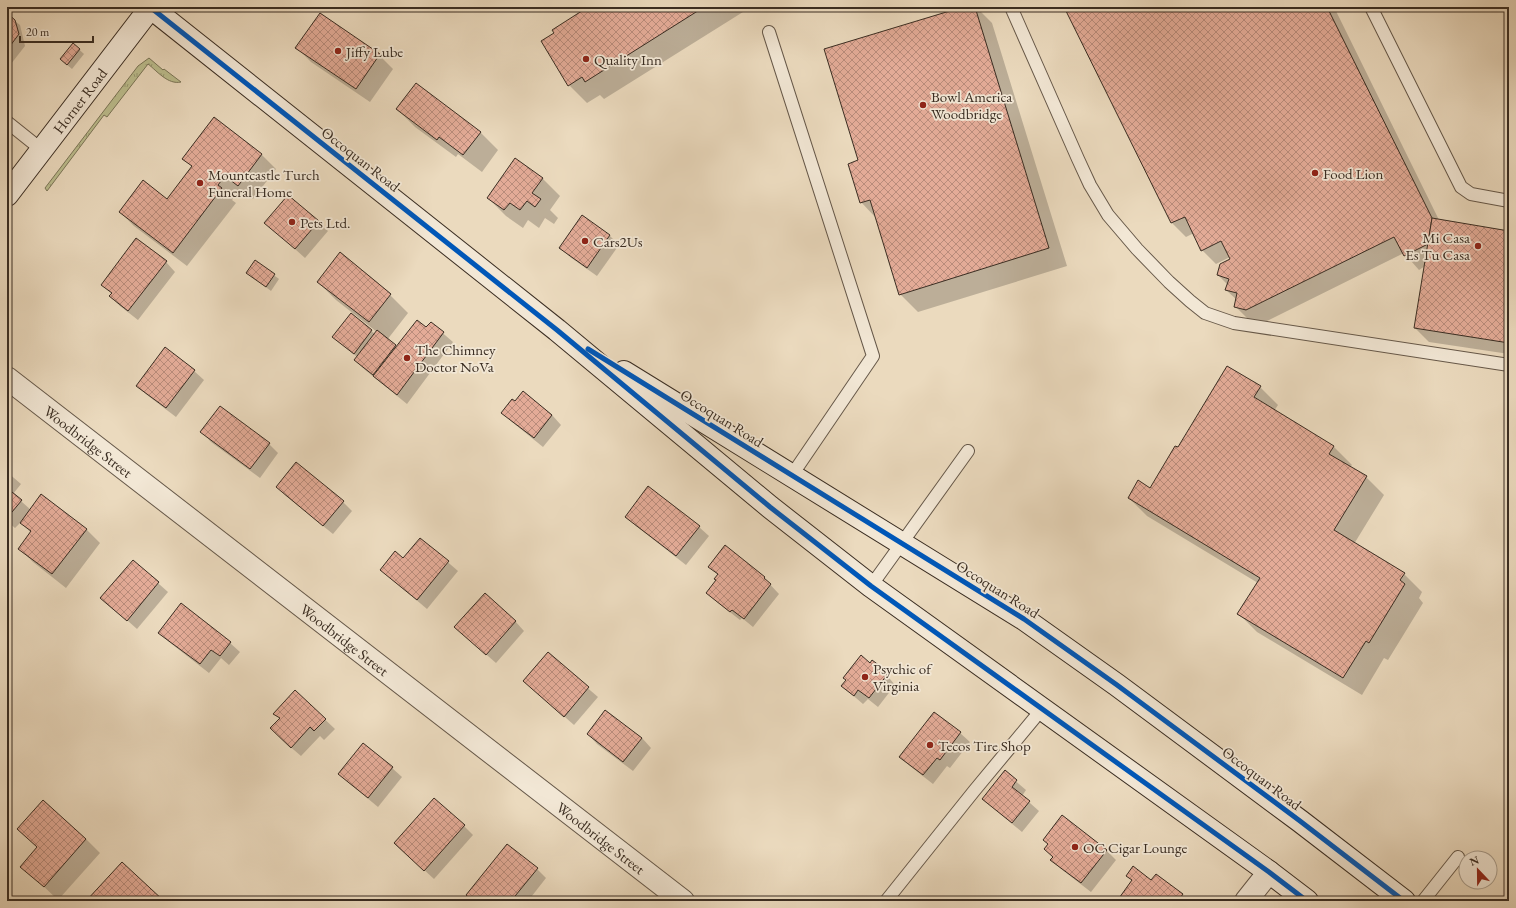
<svg xmlns="http://www.w3.org/2000/svg" width="1516" height="908" viewBox="0 0 1516 908" font-family="'EB Garamond',serif">
	<style>
		.grass { fill: url(#grass-tufts); stroke: #7b7658 }
		.shadow { fill: #0003 }
		.building { fill: url(#building-cross-hatch); stroke: #3a2d22 }
		.lines { fill: none; stroke-linecap: round; stroke-linejoin: round }
		.service-casing { stroke: #665849; stroke-width: 14 }
		.minor-casing { stroke: #665849; stroke-width: 24 }
		.secondary-casing { stroke: #3a2d22; stroke-width: 24 }
		.service { stroke: #f2e7d5; stroke-width: 12 }
		.minor { stroke: #f2e7d5; stroke-width: 22 }
		.secondary { stroke: #f2e7d5; stroke-width: 22 }
		.cycleway-casing { stroke: #f2e7d5; stroke-width: 8 }
		.cycleway { stroke: #0057b8; stroke-width: 5 }
		.poi-dot { fill: #8f2418; stroke: #f2e7d5; stroke-width: 1.5 }
		.labels { text-anchor: middle; dominant-baseline: central; stroke-width: 3.5; stroke-linejoin: round; paint-order: stroke }
		.poi-label { font-size: 15px; fill: #3a2d22; stroke: #f2e7d5; text-anchor: start }
		.street-label { font-size: 15px; fill: #3a2d22; stroke: #f2e7d5 }
	</style>
	<defs>
		<pattern id="grass-tufts" width="24" height="20" patternUnits="userSpaceOnUse"><rect width="24" height="20" fill="#bcbe8e"/><path d="M3 7l-1-3M5 7V3M7 7l1-3M15 17l-1-3M17 17v-4M19 17l1-3" fill="none" stroke="#9a9b74"/></pattern>
		<pattern id="building-cross-hatch" width="8" height="8" patternUnits="userSpaceOnUse"><rect width="8" height="8" fill="#e3ab97"/><path d="M0 0l8 8M0 8l8-8" fill="none" stroke="#b98c7b"/></pattern>
	</defs>
	<rect width="100%" height="100%" fill="#ebdabe"/>
	<filter id="stains"><feTurbulence type="fractalNoise" baseFrequency=".005" numOctaves="4"/><feColorMatrix values="0 0 0 0 .2 0 0 0 0 .09 0 0 0 0 .02 0 0 0 .5 -.17"/></filter>
	<radialGradient id="worn" r=".72"><stop offset=".6" stop-color="#630" stop-opacity="0"/><stop offset="1" stop-color="#630" stop-opacity=".3"/></radialGradient>
	<path class="grass" d="M149,58L163,70L164,69L181,82C168,85 157,71 148,64L107,117L104,115L47,191L45,188L138,66Z"/>
	<g class="shadow">
		<path d="M590,7H751L604,99L600,95L587,103L569,85L555,33Z"/>
		<path d="M967,7H976L992,23L1067,266L918,312L900,294L876,218L861,202L859,161Z"/>
		<path d="M1065,7H1334L1439,220L1509,232V354L1429,342L1415,328L1425,266L1419,270L1404,253L1261,324L1249,320L1235,306L1237,300L1226,290L1228,285L1218,275L1231,260L1230,257L1216,264L1202,250L1194,233L1186,237L1172,223Z"/>
		<path d="M7,15L20,25L25,46L7,69Z"/>
		<path d="M73,44L84,54L72,69L66,64Z"/>
		<path d="M297,48L379,55L393,69L370,102L311,62Z"/>
		<path d="M397,109L480,132L498,150L482,172L458,154L456,157L415,127Z"/>
		<path d="M214,119L262,155L276,169L253,199L240,189L232,200L236,203L187,266L134,226L120,212L167,200L192,167L184,159Z"/>
		<path d="M542,178L560,196L550,210L558,218L554,224L545,218L539,228L528,220L523,228L506,216L488,198Z"/>
		<path d="M288,197L328,231L305,258L266,223Z"/>
		<path d="M582,217L610,236L619,245L597,276L570,257L561,248Z"/>
		<path d="M136,240L166,262L175,272L138,320L120,306L110,296L112,294L102,284Z"/>
		<path d="M341,253L377,282L408,313L387,340L397,347L427,329L431,323L453,342L407,404L364,369L355,360L357,357L334,337L351,315L375,334L377,332L336,300L318,282Z"/>
		<path d="M255,261L279,279L271,291L247,273Z"/>
		<path d="M194,371L204,380L176,417L147,395L137,386Z"/>
		<path d="M1260,387L1278,405L1274,411L1333,446L1352,465L1350,467L1366,477L1384,495L1354,544L1404,574L1422,592L1419,598L1423,603L1388,660L1384,658L1362,695L1257,632L1239,614L1258,583L1147,516L1129,498L1150,489L1178,449Z"/>
		<path d="M503,413L552,415L561,425L543,447L512,422Z"/>
		<path d="M202,432L269,444L278,453L260,478L211,442Z"/>
		<path d="M7,472L21,484L13,494L31,510L86,529L100,543L66,588L33,562L19,548L31,533L21,522L15,528L7,521Z"/>
		<path d="M277,487L343,502L352,511L333,534L286,496Z"/>
		<path d="M626,517L699,527L709,536L686,565L636,526Z"/>
		<path d="M421,539L458,571L427,609L381,570L403,559Z"/>
		<path d="M133,561L168,592L137,629L102,598Z"/>
		<path d="M709,566L764,578L779,594L753,627L742,618L740,620L717,602L707,593L717,580L718,575Z"/>
		<path d="M515,621L524,631L496,663L465,636Z"/>
		<path d="M160,632L230,643L240,652L229,665L221,658L209,673L169,642Z"/>
		<path d="M548,654L598,697L574,725L524,681Z"/>
		<path d="M870,664L879,666L895,685L878,707L868,699L863,704L842,686Z"/>
		<path d="M295,691L335,729L324,740L320,736L301,756L280,738V719L274,714Z"/>
		<path d="M606,711L642,738L651,748L633,771L597,744L588,734Z"/>
		<path d="M934,713L960,733L970,742L950,768L947,766L933,784L910,766L901,757Z"/>
		<path d="M392,768L402,777L378,807L349,783L340,774Z"/>
		<path d="M1005,772L1026,790L1022,796L1039,811L1022,832L993,808L983,799Z"/>
		<path d="M464,826L473,835L434,879L395,843Z"/>
		<path d="M19,829L86,839L100,853L58,900L22,866L38,848Z"/>
		<path d="M1044,840L1106,850L1116,860L1091,892L1061,869L1052,860L1054,858L1049,845Z"/>
		<path d="M537,869L546,878L528,901H473L467,895Z"/>
		<path d="M1156,875L1188,901H1118L1133,881L1127,876L1152,881Z"/>
	</g>
	<g class="building">
		<path d="M588,7H704L585,82L582,77L568,86L541,41L554,33L552,30Z"/>
		<path d="M963,7H975L1049,248L899,295L870,200L860,203L848,164L858,160L824,49Z"/>
		<path d="M1064,7H1327L1432,218L1428,244L1404,256L1394,237L1246,310L1234,307L1237,293L1225,290L1229,279L1217,275L1220,264L1230,259L1221,241L1201,251L1185,217L1171,223Z"/>
		<path d="M7,13L15,20L19,34L7,50V37L11,32L10,24L7,22Z"/>
		<path d="M320,13L380,54L356,89L295,48Z"/>
		<path d="M7,22L10,24L11,32L7,37Z"/>
		<path d="M73,43L80,49L67,65L60,59Z"/>
		<path d="M416,83L481,132L463,155L439,137L437,140L396,109Z"/>
		<path d="M214,117L262,154L238,186L225,176L218,185L222,188L173,253L119,212L143,180L167,199L192,166L182,159Z"/>
		<path d="M515,158L543,178L532,193L541,199L535,207L527,201L520,210L510,203L504,210L487,198Z"/>
		<path d="M288,195L319,221L295,249L264,223Z"/>
		<path d="M582,215L610,235L587,268L559,248Z"/>
		<path d="M1432,218L1509,231V343L1414,328Z"/>
		<path d="M136,238L167,261L128,311L109,296L112,293L101,285Z"/>
		<path d="M340,252L391,294L369,322L317,282Z"/>
		<path d="M255,260L275,274L266,287L246,273Z"/>
		<path d="M351,313L372,330L354,354L332,337Z"/>
		<path d="M417,320L426,327L431,322L444,332L397,395L373,376Z"/>
		<path d="M377,330L396,345L373,375L354,360Z"/>
		<path d="M165,347L195,370L166,408L136,386Z"/>
		<path d="M1227,366L1261,386L1254,397L1334,446L1329,454L1367,476L1334,530L1405,573L1400,580L1405,584L1369,643L1366,641L1343,678L1237,614L1260,578L1128,498L1138,480L1150,488L1175,446L1178,447Z"/>
		<path d="M523,391L552,415L534,438L501,413L512,399L515,401Z"/>
		<path d="M220,406L270,443L250,469L200,432Z"/>
		<path d="M296,462L344,501L323,526L276,487Z"/>
		<path d="M648,486L700,526L676,556L625,517Z"/>
		<path d="M7,488L22,500L7,518Z"/>
		<path d="M41,494L87,529L52,574L18,549L31,531L20,523Z"/>
		<path d="M420,538L449,561L417,600L380,570L395,551L403,558Z"/>
		<path d="M725,545L765,577L764,578L771,584L744,619L732,610L730,612L706,593L716,580L714,579L718,574L708,567Z"/>
		<path d="M133,560L159,582L127,621L100,598Z"/>
		<path d="M485,593L516,621L486,655L454,627Z"/>
		<path d="M181,603L231,642L220,656L211,650L200,664L158,633Z"/>
		<path d="M548,652L589,687L564,717L523,681Z"/>
		<path d="M861,655L870,663L872,660L880,666L878,668L887,675L869,698L858,690L854,696L841,686L846,680L843,678Z"/>
		<path d="M295,690L326,719L314,731L310,727L291,748L270,728L280,718L273,714Z"/>
		<path d="M605,710L642,738L623,762L587,734Z"/>
		<path d="M934,712L961,732L940,760L937,758L923,775L899,757Z"/>
		<path d="M363,743L393,767L368,798L338,774Z"/>
		<path d="M1005,770L1017,780L1012,787L1030,801L1012,823L982,799Z"/>
		<path d="M434,798L465,825L424,871L394,843Z"/>
		<path d="M43,800L86,839L44,887L20,867L37,847L17,829Z"/>
		<path d="M1062,815L1107,850L1081,883L1050,860L1053,857L1044,849L1048,844L1043,840Z"/>
		<path d="M507,844L538,868L511,901H473L466,895Z"/>
		<path d="M122,862L164,901H86Z"/>
		<path d="M1133,866L1151,880L1156,874L1183,894L1178,901H1117L1132,880L1126,876Z"/>
	</g>
	<g class="lines">
		<defs>
			<g id="service">
				<path d="M1011,7L1078,159L1090,185L1108,215L1137,249L1169,282L1190,301L1205,313L1234,323L1509,365"/>
				<path d="M1371,7L1461,187L1471,194L1509,201"/>
				<path d="M769,32L873,356L792,475"/>
				<path d="M7,122L42,150"/>
				<path d="M871,586L968,451"/>
				<path d="M886,901L974,791L1042,709"/>
				<path d="M1423,901L1458,857"/>
			</g>
			<g id="minor">
				<path id="s1" d="M7,378L683,901"/>
				<path d="M1246,901L1269,872"/>
			</g>
			<g id="secondary">
				<path d="M150,7L557,330L770,507L871,586L1269,872L1307,901"/>
				<path id="s2" d="M7,195L151,7"/>
				<path d="M624,372L1024,619L1117,685L1300,821L1404,901"/>
			</g>
		</defs>
		<use href="#service" class="service-casing"/>
		<use href="#minor" class="minor-casing"/>
		<use href="#secondary" class="secondary-casing"/>
		<use href="#service" class="service"/>
		<use href="#minor" class="minor"/>
		<use href="#secondary" class="secondary"/>
		<defs>
			<g id="cycleway">
				<path d="M150,7L557,330L770,507L871,586L1269,872L1307,901"/>
				<path d="M588,349L1024,619L1117,685L1300,821L1404,901"/>
			</g>
		</defs>
		<use href="#cycleway" class="cycleway-casing"/>
		<use href="#cycleway" class="cycleway"/>
	</g>
	<g class="poi-dot">
		<circle cx="338" cy="51" r="4"/>
		<circle cx="586" cy="59" r="4"/>
		<circle cx="923" cy="105" r="4"/>
		<circle cx="1315" cy="173" r="4"/>
		<circle cx="200" cy="183" r="4"/>
		<circle cx="292" cy="222" r="4"/>
		<circle cx="585" cy="241" r="4"/>
		<circle cx="1478" cy="246" r="4"/>
		<circle cx="407" cy="358" r="4"/>
		<circle cx="865" cy="677" r="4"/>
		<circle cx="930" cy="745" r="4"/>
		<circle cx="1075" cy="847" r="4"/>
	</g>
	<g class="labels">
		<g class="poi-label">
			<text x="346" y="51">Jiffy Lube</text>
			<text x="594" y="59">Quality Inn</text>
			<text x="931" y="96">Bowl America<tspan x="931" dy="17">Woodbridge</tspan></text>
			<text x="1323" y="173">Food Lion</text>
			<text x="208" y="174">Mountcastle Turch<tspan x="208" dy="17">Funeral Home</tspan></text>
			<text x="300" y="222">Pets Ltd.</text>
			<text x="1470" y="237" text-anchor="end">Mi Casa<tspan x="1470" dy="17">Es Tu Casa</tspan></text>
			<text x="593" y="241">Cars2Us</text>
			<text x="415" y="349">The Chimney<tspan x="415" dy="17">Doctor NoVa</tspan></text>
			<text x="873" y="668">Psychic of<tspan x="873" dy="17">Virginia</tspan></text>
			<text x="938" y="745">Tecos Tire Shop</text>
			<text x="1083" y="847">OC Cigar Lounge</text>
		</g>
		<g class="street-label">
			<text stroke="none"><textPath href="#s2" startOffset="119">Horner Road</textPath></text>
			<text transform="translate(361 159) rotate(38)">Occoquan Road</text>
			<text transform="translate(722 418) rotate(32)">Occoquan Road</text>
			<text stroke="none"><textPath href="#s1" startOffset="103">Woodbridge Street</textPath></text>
			<text transform="translate(998 589) rotate(32)">Occoquan Road</text>
			<text stroke="none"><textPath href="#s1" startOffset="427">Woodbridge Street</textPath></text>
			<text transform="translate(1262 778) rotate(37)">Occoquan Road</text>
			<text stroke="none"><textPath href="#s1" startOffset="751">Woodbridge Street</textPath></text>
		</g>
	</g>
	<rect width="1516" height="908" fill="none" stroke="#ebdabe" stroke-width="24"/>
	<rect x="8" y="8" width="1500" height="892" fill="none" stroke="#3a2d22" stroke-width="2"/>
	<rect x="12" y="12" width="1492" height="884" fill="none" stroke="#3a2d22"/>
	<g transform="translate(1478 870) rotate(338)"><circle r="19" fill="#f2e7d5" stroke="#a89d8d"/>
	<path d="M0-3L7 15L0 10L-7 15Z" fill="#8f2418"/>
	<text y="-6" font-size="11" font-weight="bold" text-anchor="middle" fill="#3a2d22">N</text>
	</g>
	<path d="M20 36v6h73v-6" fill="none" stroke="#3a2d22" stroke-width="2"/>
	<text x="26" y="36" font-size="12" fill="#3a2d22" stroke="#f2e7d5" stroke-width="3" paint-order="stroke">20 m</text>
	<rect width="100%" height="100%" filter="url(#stains)"/>
	<rect width="100%" height="100%" fill="url(#worn)"/>
</svg>
